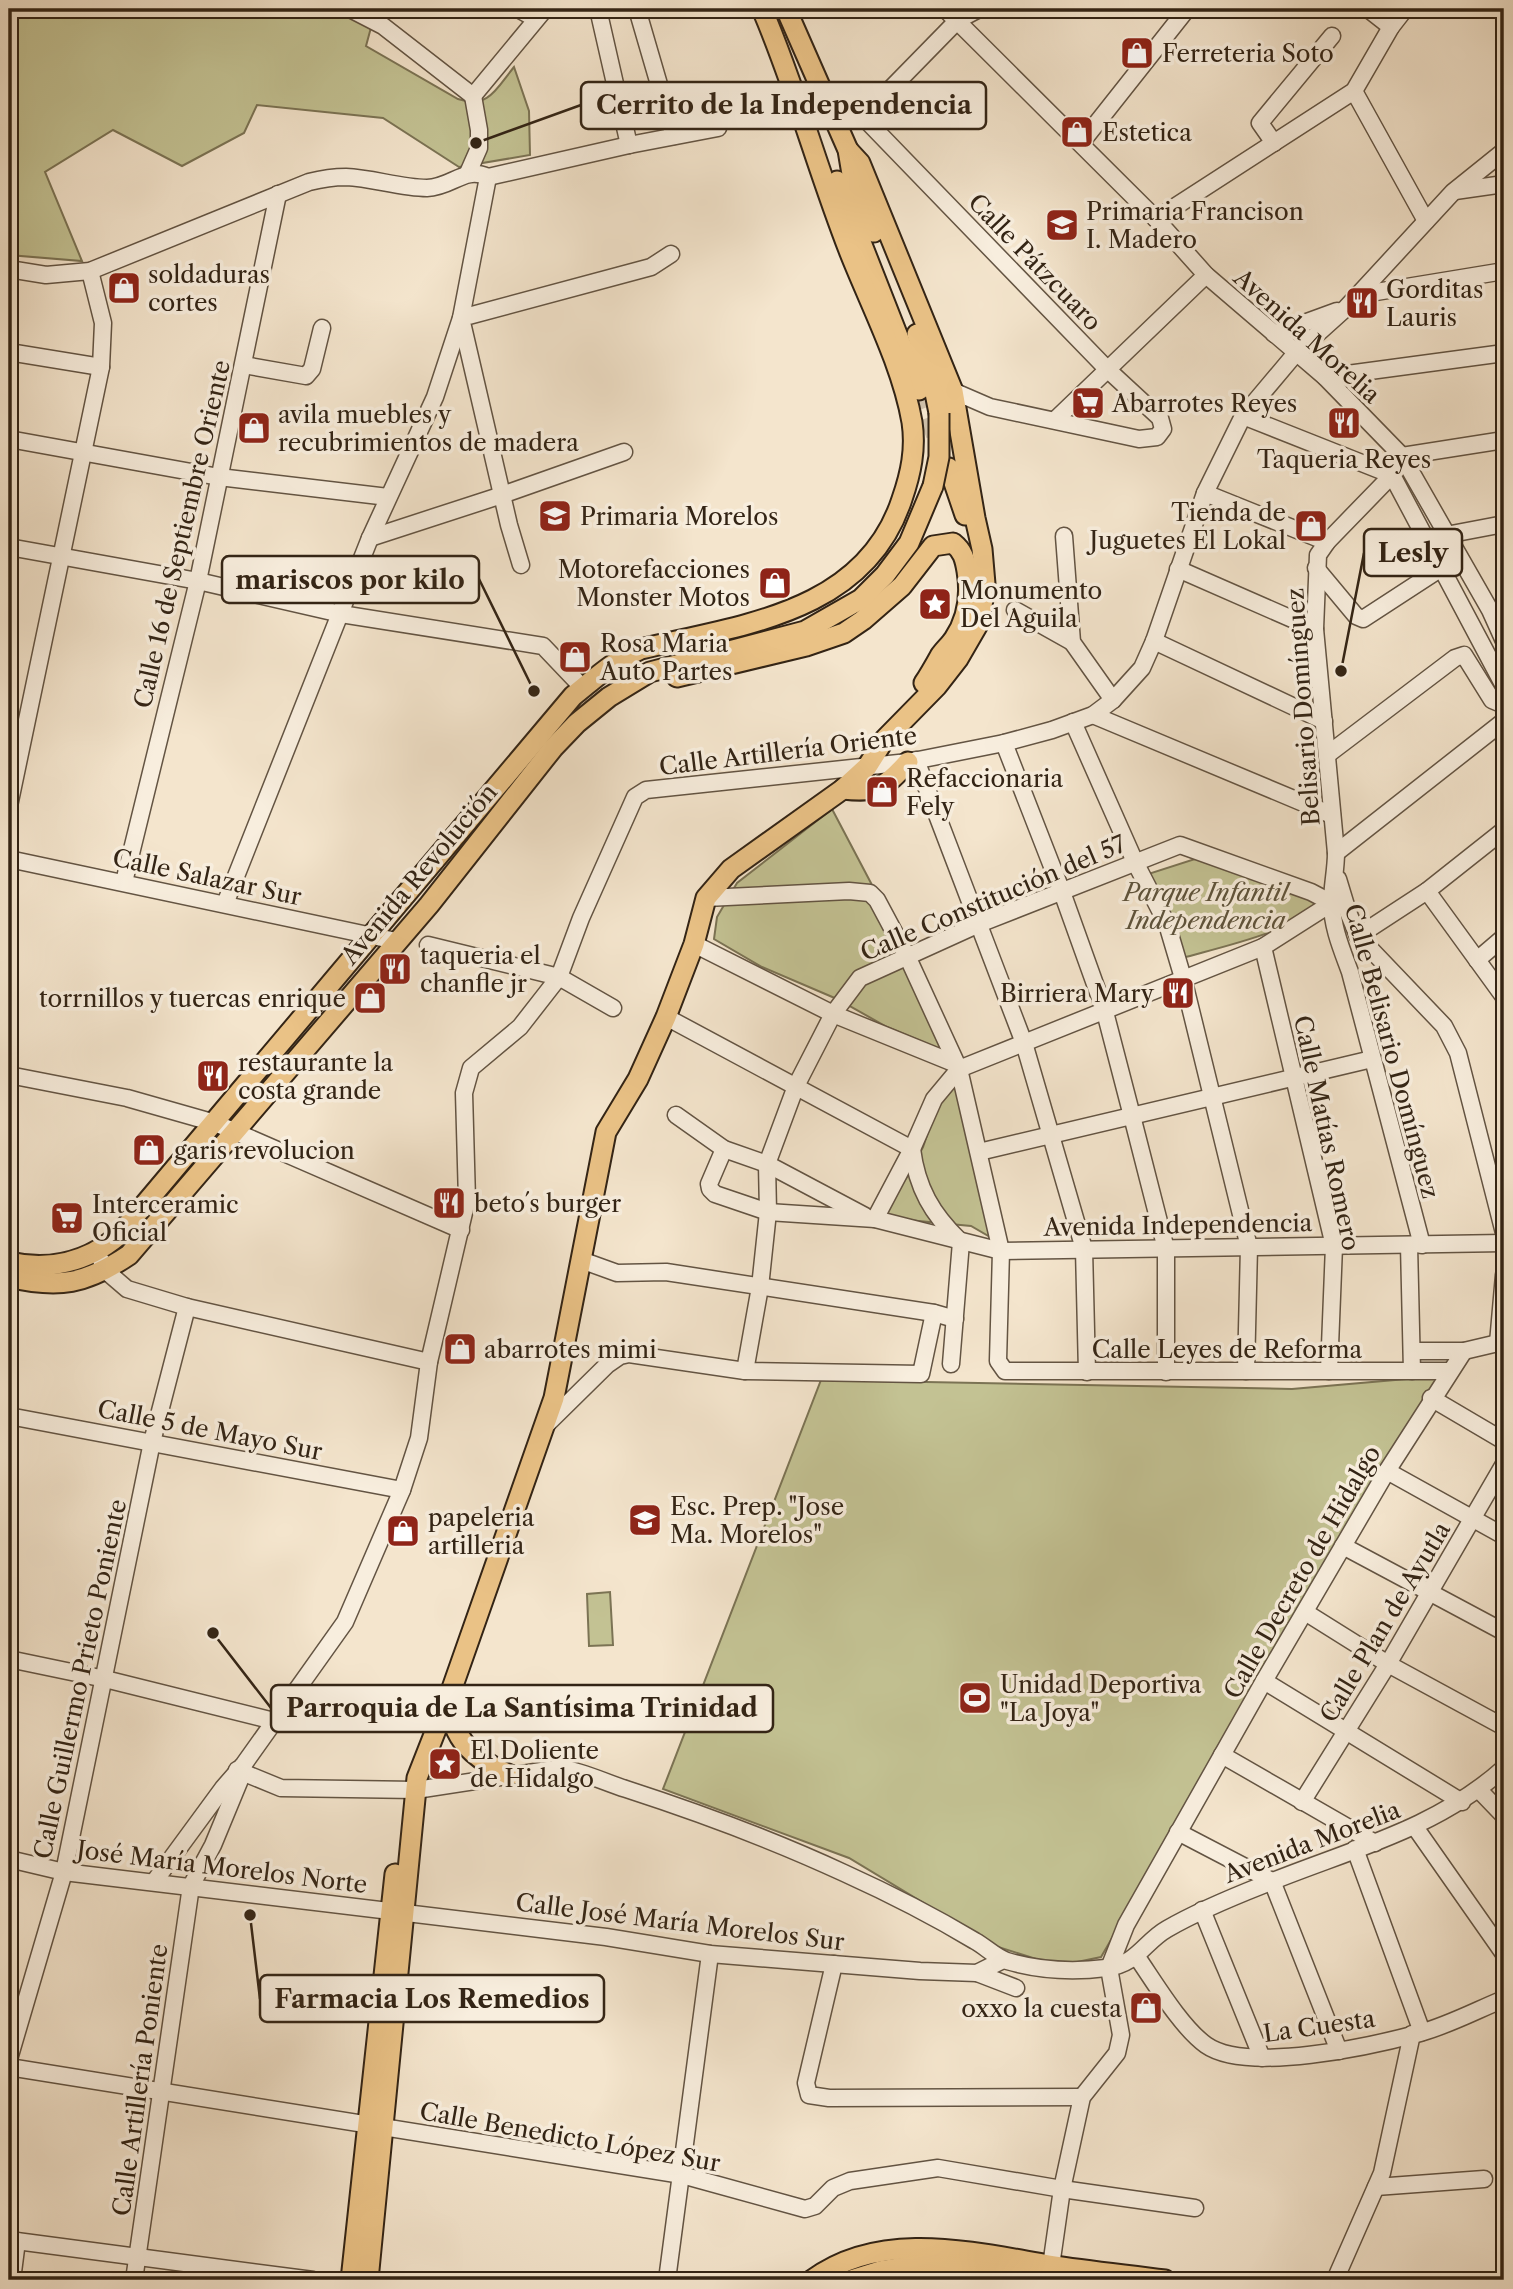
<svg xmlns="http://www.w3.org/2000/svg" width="1513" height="2289" viewBox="0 0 1513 2289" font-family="'Libre Caslon Text',serif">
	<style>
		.green { fill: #c3c293; stroke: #7b7354; stroke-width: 2 }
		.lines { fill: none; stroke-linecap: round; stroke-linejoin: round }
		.major-tunnel { stroke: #cdbea8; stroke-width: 19; stroke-dasharray: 19 10; stroke-linecap: butt }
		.minor-casing { stroke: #635443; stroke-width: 19 }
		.major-casing { stroke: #332415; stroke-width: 23 }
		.minor { stroke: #f8eede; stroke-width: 16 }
		.major { stroke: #eac286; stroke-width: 19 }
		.major-bridge-casing { stroke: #332415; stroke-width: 23; stroke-linecap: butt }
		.major-bridge { stroke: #eac286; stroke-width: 19 }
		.labels { text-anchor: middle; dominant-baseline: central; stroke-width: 7; stroke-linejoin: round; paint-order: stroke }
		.poi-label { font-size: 24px; fill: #332415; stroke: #f8eede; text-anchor: start }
		.street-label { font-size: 24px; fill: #332415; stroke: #f8eede }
		.park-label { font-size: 24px; font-style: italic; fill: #5e533b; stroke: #f8eede }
		.leader { fill: none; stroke: #332415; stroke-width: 2.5 }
		.callout-dot { fill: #332415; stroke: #f8eede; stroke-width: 2.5 }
		.callout { fill: #f8eede; stroke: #332415; stroke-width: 2.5 }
		.callout-label { font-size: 26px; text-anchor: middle; font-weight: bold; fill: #332415 }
	</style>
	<rect width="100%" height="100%" fill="#f4e5cd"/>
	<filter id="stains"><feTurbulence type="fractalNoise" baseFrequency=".00286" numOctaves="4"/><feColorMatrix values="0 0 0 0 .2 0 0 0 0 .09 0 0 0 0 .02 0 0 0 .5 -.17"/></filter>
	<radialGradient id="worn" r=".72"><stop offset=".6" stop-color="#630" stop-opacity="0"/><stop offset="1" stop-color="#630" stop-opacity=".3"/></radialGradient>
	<g class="green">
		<path d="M9,9H376L366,46L458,99C489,109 496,89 514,67L529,111L530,155L459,167L383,118L257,105L244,133L182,166L113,130L45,172L82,261L9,255Z"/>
		<path d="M832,809L882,904L947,1052L887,1027L837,999L762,967L714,939L717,917L737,883Z"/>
		<path d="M1198,858L1325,902C1291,932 1225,946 1182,958L1145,875Z"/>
		<path d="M958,1075L997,1241L971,1226L887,1218L889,1201L907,1177L923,1147L940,1097Z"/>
		<path d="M1441,1376L1101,1957L1058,1966L995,1946L849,1858L663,1789L821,1380L1292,1389Z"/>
		<path d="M610,1592L613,1645L589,1646L587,1594Z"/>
	</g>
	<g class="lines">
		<path class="major-tunnel" d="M919,390L938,442"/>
		<defs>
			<g id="minor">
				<path d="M350,9L383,26L473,96"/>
				<path d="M518,9L536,19"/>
				<path d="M598,9L629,145"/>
				<path d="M637,9L674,136"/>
				<path d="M945,9L1156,219L1206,275L1325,377L1402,456L1490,610L1504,641"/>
				<path d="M1368,9L1391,27"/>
				<path d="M1354,91L1426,221"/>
				<path d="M473,96L545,9"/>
				<path d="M1081,143L1187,9"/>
				<path d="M1274,143L1260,123L1332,36"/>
				<path d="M468,173L479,148V130L473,96"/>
				<path d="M488,177L629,145L718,128"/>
				<path d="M1455,191L1504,184"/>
				<path d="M1156,219L1354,91L1391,27L1405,9"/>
				<path d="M9,269L46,275L90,271L309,182C321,179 333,177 346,177C373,178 400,188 427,188C453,187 464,166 488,177"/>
				<path d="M1358,295L1504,271"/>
				<path d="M1274,334L1337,311"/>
				<path d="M9,352L101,367"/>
				<path d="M244,365L306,376L312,369L322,328"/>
				<path d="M1325,377L1504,353"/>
				<path d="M953,391L990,407L1139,439L1157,437L1163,429L1160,418L1107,369L865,119L867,113L958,20L979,9"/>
				<path d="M1243,416L1392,475L1504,686"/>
				<path d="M1055,420L1206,275"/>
				<path d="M9,439L219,477L388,497"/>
				<path d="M1402,456L1392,475L1327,542L1318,555L1315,629L1336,853C1336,870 1332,886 1332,903C1332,927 1342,950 1350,972L1422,1245"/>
				<path d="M1402,456L1504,440"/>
				<path d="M1205,493L1327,542"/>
				<path d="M1446,535L1504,524"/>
				<path d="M1064,536L1072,642L1113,700"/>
				<path d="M370,538L502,495L624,452"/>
				<path d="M9,547L198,581L341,614L543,646L583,688"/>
				<path d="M521,565L509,525L461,318L651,267L671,254"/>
				<path d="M1316,568L1356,616L1363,619L1449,563"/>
				<path d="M1178,569L1315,629"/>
				<path d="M1015,610L1072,642"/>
				<path d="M1154,641L1324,721"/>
				<path d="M1093,715L1332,815"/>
				<path d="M1073,722L1135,862L1167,924L1183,978L1249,1247L1246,1371"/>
				<path d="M1004,743L1062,892L1105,1012L1132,1116L1166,1249V1372"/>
				<path d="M1327,755L1455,658L1464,655L1492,700L1504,705"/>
				<path d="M916,760L1024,1043L1084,1249L1087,1372"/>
				<path d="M9,806L101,367L103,323L90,271"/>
				<path d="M1336,853L1504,721"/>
				<path d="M9,859L396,941"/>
				<path d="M1338,879L1348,912L1358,936L1444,1026L1458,1053L1504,1233"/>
				<path d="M124,882L198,581L278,194"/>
				<path d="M1427,891L1504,997"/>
				<path d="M706,898L849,891L870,893L877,900L908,958L959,1069L1001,1251L998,1361L1005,1371H1449"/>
				<path d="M225,904L370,538L435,397L461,318L488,177"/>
				<path d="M1358,936L1427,891L1504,830"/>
				<path d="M694,944L833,1014L956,1064"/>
				<path d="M428,945L559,977L613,1008"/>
				<path d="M1263,947L1334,1246L1329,1371"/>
				<path d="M1477,960L1504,937"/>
				<path d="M666,1017L912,1149"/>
				<path d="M9,1075L127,1098L215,1123L461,1230"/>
				<path d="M676,1115L724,1149L767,1164L865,1216"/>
				<path d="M724,1149L709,1184L710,1189L715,1194L768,1212L875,1219L1001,1251L1504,1243"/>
				<path d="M912,1149C917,1188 932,1214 960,1241"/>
				<path d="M979,1152L1372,1059"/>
				<path d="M875,1219L912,1149L934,1099L959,1069L1263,947L1332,903"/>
				<path d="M1409,1245L1412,1371"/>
				<path d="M101,1260L106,1271L127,1289L187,1307L429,1362"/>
				<path d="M581,1260L617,1273L666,1272L934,1313L955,1319"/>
				<path d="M1498,1343L1504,1275"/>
				<path d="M1412,1351H1464L1498,1343L1504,1347"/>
				<path d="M951,1364L961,1242"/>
				<path d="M745,1371L760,1287L768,1212L767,1164L796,1086L833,1014L860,978L979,924L1180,845L1311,892L1332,903"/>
				<path d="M1431,1398L1504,1441"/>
				<path d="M9,1416L402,1490"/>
				<path d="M545,1426L607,1365L620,1356L629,1354L745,1371L921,1374L934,1313"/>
				<path d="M1387,1471L1504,1536"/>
				<path d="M1343,1546L1504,1632"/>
				<path d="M1305,1612L1388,1664L1504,1727"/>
				<path d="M9,1659L105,1679L274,1721"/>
				<path d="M1264,1681L1462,1802"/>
				<path d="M1222,1755L1375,1843"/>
				<path d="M237,1770L281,1788L416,1790L561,1768C584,1772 604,1782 626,1789C700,1813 773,1840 844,1873C886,1892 935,1917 975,1941C986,1947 995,1957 1007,1961C1038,1970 1074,1972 1106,1968C1138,1964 1144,1942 1167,1929C1198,1911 1230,1898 1263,1885C1348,1850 1435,1830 1504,1768"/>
				<path d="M1479,1790L1504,1816"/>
				<path d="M1302,1802L1388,1664L1504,1464"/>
				<path d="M1415,1827L1504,1954"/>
				<path d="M1178,1832L1272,1881L1339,2051"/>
				<path d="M1355,1849L1422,2032"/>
				<path d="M9,1859L64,1872L606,1937L710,1954L920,1971L977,1973L1003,1960"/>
				<path d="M154,1882L223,1788L244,1764L345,1622L402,1490L419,1438L429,1362L467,1200L464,1093L471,1068L520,1027L559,977L581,918L635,797L646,790L908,762L1004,743L1052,730L1093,715L1113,700L1142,668L1154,641L1205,493L1243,416L1296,353L1346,308L1453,192L1504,151"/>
				<path d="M1202,1910L1262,2058"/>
				<path d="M1137,1957C1155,1983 1181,2027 1206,2045C1247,2074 1372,2046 1420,2033C1449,2025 1477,2010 1504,1999"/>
				<path d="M834,1964L806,2083L809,2095L829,2098L1082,2097"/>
				<path d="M1109,1968L1126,1925L1264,1681L1387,1471L1464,1351"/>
				<path d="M977,1973L1016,1988"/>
				<path d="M9,2059L64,1872L152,1442L187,1307"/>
				<path d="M9,2067L682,2175L805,2209L815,2206L833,2188L850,2181L938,2168L1062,2189L1195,2208"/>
				<path d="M1376,2187L1484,2179"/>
				<path d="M9,2240L313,2280"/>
				<path d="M12,2280L17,2241"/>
				<path d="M134,2280L191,1886L213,1845L244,1770"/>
				<path d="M667,2280L710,1954"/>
				<path d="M947,2280L956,2268"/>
				<path d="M1049,2280L1062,2189L1082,2097L1117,2053L1121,2035L1109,1968"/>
				<path d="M1335,2280L1382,2173L1412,2034"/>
			</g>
			<g id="major">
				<path d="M786,9L848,150L852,174L874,232"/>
				<path d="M837,181L919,390"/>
				<path d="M917,334L934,388L939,413"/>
				<path d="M949,468L965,515"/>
				<path d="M677,677L806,646L844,633L863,620L902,586L933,546L953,543C963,551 965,559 967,571C971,595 968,618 954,639C950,645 944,650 940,656C935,665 930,674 924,683"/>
				<path d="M843,789C877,793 885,788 908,762"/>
				<path d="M9,1262C49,1271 87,1262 118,1236L573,696C597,677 613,661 641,649C741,625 865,613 902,499C911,473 916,449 912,422C902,365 871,306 850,253C818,172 796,88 762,9"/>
				<path d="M9,1277C59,1289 86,1284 129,1255L429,905L553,748L577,723L609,697L650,672L805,631L861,599L885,575L909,543L933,486"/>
				<path d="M450,1699C450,1740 476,1760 510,1775"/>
				<path d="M351,2280L395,1874"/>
				<path d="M368,2280L417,1778L450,1694L554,1398L606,1132L638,1079L666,1017L694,944L706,898L731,869L843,789L867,767L884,740L937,686L958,659L980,621L985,584L982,549L975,518L953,391L860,163L848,150"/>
				<path d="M812,2280C881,2229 972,2252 1049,2265C1088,2271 1127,2275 1165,2280"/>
				<path d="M851,2280L880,2271L924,2264L944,2265L1033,2280"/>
			</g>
		</defs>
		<use href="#minor" class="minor-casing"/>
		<use href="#major" class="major-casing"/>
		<use href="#minor" class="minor"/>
		<use href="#major" class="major"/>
		<defs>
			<path id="major-bridge" d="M933,486L939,457V413"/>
		</defs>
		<use href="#major-bridge" class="major-bridge-casing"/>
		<use href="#major-bridge" class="major-bridge"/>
	</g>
	<defs>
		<symbol id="shop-square" viewBox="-11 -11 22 22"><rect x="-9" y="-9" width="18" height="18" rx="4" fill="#8f2418" stroke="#f8eede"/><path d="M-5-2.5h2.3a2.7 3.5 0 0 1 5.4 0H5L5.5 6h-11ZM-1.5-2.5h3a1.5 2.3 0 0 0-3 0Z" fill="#fff"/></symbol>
		<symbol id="school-square" viewBox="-11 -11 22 22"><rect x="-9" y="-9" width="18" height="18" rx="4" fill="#8f2418" stroke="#f8eede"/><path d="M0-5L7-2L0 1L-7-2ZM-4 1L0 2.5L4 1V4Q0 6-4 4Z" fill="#fff"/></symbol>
		<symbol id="restaurant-square" viewBox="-11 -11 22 22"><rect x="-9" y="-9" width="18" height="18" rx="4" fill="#8f2418" stroke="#f8eede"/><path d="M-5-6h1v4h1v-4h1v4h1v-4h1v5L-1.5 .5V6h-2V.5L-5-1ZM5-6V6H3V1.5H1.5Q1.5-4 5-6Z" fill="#fff"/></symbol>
		<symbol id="supermarket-square" viewBox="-11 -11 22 22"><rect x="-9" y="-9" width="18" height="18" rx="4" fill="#8f2418" stroke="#f8eede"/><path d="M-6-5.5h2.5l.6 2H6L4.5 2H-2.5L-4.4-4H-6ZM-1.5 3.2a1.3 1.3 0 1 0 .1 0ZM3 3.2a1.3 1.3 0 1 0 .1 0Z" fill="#fff"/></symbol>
		<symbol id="sight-square" viewBox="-11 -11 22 22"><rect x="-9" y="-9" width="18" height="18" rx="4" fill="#8f2418" stroke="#f8eede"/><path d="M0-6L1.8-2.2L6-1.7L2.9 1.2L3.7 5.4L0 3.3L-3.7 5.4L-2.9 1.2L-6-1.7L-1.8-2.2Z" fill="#fff"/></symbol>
		<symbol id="university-square" viewBox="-11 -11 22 22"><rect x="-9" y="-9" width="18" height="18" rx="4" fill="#8f2418" stroke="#f8eede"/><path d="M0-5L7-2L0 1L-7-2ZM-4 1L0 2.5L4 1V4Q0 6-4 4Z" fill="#fff"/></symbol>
		<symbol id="stadium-square" viewBox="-11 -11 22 22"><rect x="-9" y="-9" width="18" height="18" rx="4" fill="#8f2418" stroke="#f8eede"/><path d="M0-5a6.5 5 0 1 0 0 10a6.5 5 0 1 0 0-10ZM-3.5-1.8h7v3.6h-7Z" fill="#fff"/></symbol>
	</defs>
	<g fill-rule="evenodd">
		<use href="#shop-square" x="1118" y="34" width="38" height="38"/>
		<use href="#shop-square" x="1058" y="113" width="38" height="38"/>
		<use href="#school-square" x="1043" y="206" width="38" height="38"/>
		<use href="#shop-square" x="105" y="269" width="38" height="38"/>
		<use href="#restaurant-square" x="1343" y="284" width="38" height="38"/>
		<use href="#supermarket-square" x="1069" y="384" width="38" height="38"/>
		<use href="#restaurant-square" x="1325" y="404" width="38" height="38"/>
		<use href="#shop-square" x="235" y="409" width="38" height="38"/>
		<use href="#school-square" x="536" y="497" width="38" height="38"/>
		<use href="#shop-square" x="1292" y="507" width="38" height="38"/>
		<use href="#shop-square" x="756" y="564" width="38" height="38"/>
		<use href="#sight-square" x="916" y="585" width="38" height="38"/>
		<use href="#shop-square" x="556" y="638" width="38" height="38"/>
		<use href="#shop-square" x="863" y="773" width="38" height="38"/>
		<use href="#restaurant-square" x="376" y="950" width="38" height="38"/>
		<use href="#restaurant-square" x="1159" y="974" width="38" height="38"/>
		<use href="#shop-square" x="351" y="979" width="38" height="38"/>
		<use href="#restaurant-square" x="194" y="1057" width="38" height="38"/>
		<use href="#shop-square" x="130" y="1131" width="38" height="38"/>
		<use href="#restaurant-square" x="430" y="1184" width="38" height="38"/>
		<use href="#supermarket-square" x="48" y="1199" width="38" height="38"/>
		<use href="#shop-square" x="441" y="1330" width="38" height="38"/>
		<use href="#university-square" x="626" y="1501" width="38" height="38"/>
		<use href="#shop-square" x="384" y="1512" width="38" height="38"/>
		<use href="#stadium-square" x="956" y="1679" width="38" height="38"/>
		<use href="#sight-square" x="426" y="1745" width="38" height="38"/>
		<use href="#shop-square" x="1127" y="1989" width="38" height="38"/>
	</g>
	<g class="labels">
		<g class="poi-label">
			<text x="1162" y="53">Ferreteria Soto</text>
			<text x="1102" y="132">Estetica</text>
			<text x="1086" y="211">Primaria Francison<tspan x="1086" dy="28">I. Madero</tspan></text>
			<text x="148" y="274">soldaduras<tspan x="148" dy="28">cortes</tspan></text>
			<text x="1386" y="289">Gorditas<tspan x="1386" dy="28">Lauris</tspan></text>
			<text x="1112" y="403">Abarrotes Reyes</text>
			<text x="278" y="414">avila muebles y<tspan x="278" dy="28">recubrimientos de madera</tspan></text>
			<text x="1344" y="459" text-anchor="middle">Taqueria Reyes</text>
			<text x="1286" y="512" text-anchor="end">Tienda de<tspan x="1286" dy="28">Juguetes El Lokal</tspan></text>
			<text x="580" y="516">Primaria Morelos</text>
			<text x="750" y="569" text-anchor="end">Motorefacciones<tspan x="750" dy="28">Monster Motos</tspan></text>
			<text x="960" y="590">Monumento<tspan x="960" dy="28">Del Aguila</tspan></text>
			<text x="600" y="643">Rosa Maria<tspan x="600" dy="28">Auto Partes</tspan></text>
			<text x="906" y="778">Refaccionaria<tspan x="906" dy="28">Fely</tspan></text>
			<text x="420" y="955">taqueria el<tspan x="420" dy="28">chanfle jr</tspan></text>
			<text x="1154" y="993" text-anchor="end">Birriera Mary</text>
			<text x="346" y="998" text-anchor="end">torrnillos y tuercas enrique</text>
			<text x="238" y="1062">restaurante la<tspan x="238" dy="28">costa grande</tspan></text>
			<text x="174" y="1150">garis revolucion</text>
			<text x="474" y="1203">beto´s burger</text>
			<text x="92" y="1204">Interceramic<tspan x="92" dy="28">Oficial</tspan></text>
			<text x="484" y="1349">abarrotes mimi</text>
			<text x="670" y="1506">Esc. Prep. "Jose<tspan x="670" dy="28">Ma. Morelos"</tspan></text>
			<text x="428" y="1517">papeleria<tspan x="428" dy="28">artilleria</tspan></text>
			<text x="1000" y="1684">Unidad Deportiva<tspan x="1000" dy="28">"La Joya"</tspan></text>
			<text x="470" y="1750">El Doliente<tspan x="470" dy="28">de Hidalgo</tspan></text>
			<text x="1122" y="2008" text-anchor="end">oxxo la cuesta</text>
		</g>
		<g class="street-label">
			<text transform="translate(1035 262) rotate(46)">Calle Pátzcuaro</text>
			<text transform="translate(1307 336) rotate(42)">Avenida Morelia</text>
			<text transform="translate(182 534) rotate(-77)">Calle 16 de Septiembre Oriente</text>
			<text transform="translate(1303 707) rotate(-94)">Belisario Domínguez</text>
			<text transform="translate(788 751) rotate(-7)">Calle Artillería Oriente</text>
			<text transform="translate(419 874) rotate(-50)">Avenida Revolución</text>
			<text transform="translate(207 877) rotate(12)">Calle Salazar Sur</text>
			<text transform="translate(993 898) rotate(-23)">Calle Constitución del 57</text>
			<text transform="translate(1392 1051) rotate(75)">Calle Belisario Domínguez</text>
			<text transform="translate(1327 1133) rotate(78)">Calle Matías Romero</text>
			<text transform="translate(1178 1225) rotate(-1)">Avenida Independencia</text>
			<text x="1227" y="1349">Calle Leyes de Reforma</text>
			<text transform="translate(210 1430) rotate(11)">Calle 5 de Mayo Sur</text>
			<text transform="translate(1302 1572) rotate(-60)">Calle Decreto de Hidalgo</text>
			<text transform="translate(1385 1622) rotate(-59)">Calle Plan de Ayutla</text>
			<text transform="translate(80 1679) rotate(-78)">Calle Guillermo Prieto Poniente</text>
			<text transform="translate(1312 1842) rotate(-21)">Avenida Morelia</text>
			<text transform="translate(222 1867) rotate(7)">José María Morelos Norte</text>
			<text transform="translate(680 1922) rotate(7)">Calle José María Morelos Sur</text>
			<text transform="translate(1319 2026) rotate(-8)">La Cuesta</text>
			<text transform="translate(140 2080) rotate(-82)">Calle Artillería Poniente</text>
			<text transform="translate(570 2137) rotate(10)">Calle Benedicto López Sur</text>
		</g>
		<g class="park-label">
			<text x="1206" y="892">Parque Infantil<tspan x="1206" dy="28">Independencia</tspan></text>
		</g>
	</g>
	<path class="leader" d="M476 143L581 105M1341 671L1364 553M534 691L479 579M213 1633L271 1708M250 1915L260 1999"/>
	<g class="callout-dot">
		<circle cx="476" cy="143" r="7"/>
		<circle cx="1341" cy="671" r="7"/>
		<circle cx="534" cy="691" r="7"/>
		<circle cx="213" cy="1633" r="7"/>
		<circle cx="250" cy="1915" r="7"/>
	</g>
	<g class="callout">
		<rect x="581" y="82" width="405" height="47" rx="7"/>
		<rect x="1364" y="529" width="98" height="47" rx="7"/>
		<rect x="222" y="556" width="257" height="47" rx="7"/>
		<rect x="271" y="1685" width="502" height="47" rx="7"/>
		<rect x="260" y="1975" width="344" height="47" rx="7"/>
	</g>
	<g class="callout-label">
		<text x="784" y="114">Cerrito de la Independencia</text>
		<text x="1413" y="562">Lesly</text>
		<text x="350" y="589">mariscos por kilo</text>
		<text x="522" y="1717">Parroquia de La Santísima Trinidad</text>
		<text x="432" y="2008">Farmacia Los Remedios</text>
	</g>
	<rect width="1513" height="2289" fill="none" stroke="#f4e5cd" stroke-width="35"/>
	<rect x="10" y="10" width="1492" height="2268" fill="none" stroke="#332415" stroke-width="3.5"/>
	<rect x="18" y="18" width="1478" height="2254" fill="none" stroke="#332415" stroke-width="2"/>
	<rect width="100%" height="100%" filter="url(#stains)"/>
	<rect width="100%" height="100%" fill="url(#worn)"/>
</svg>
